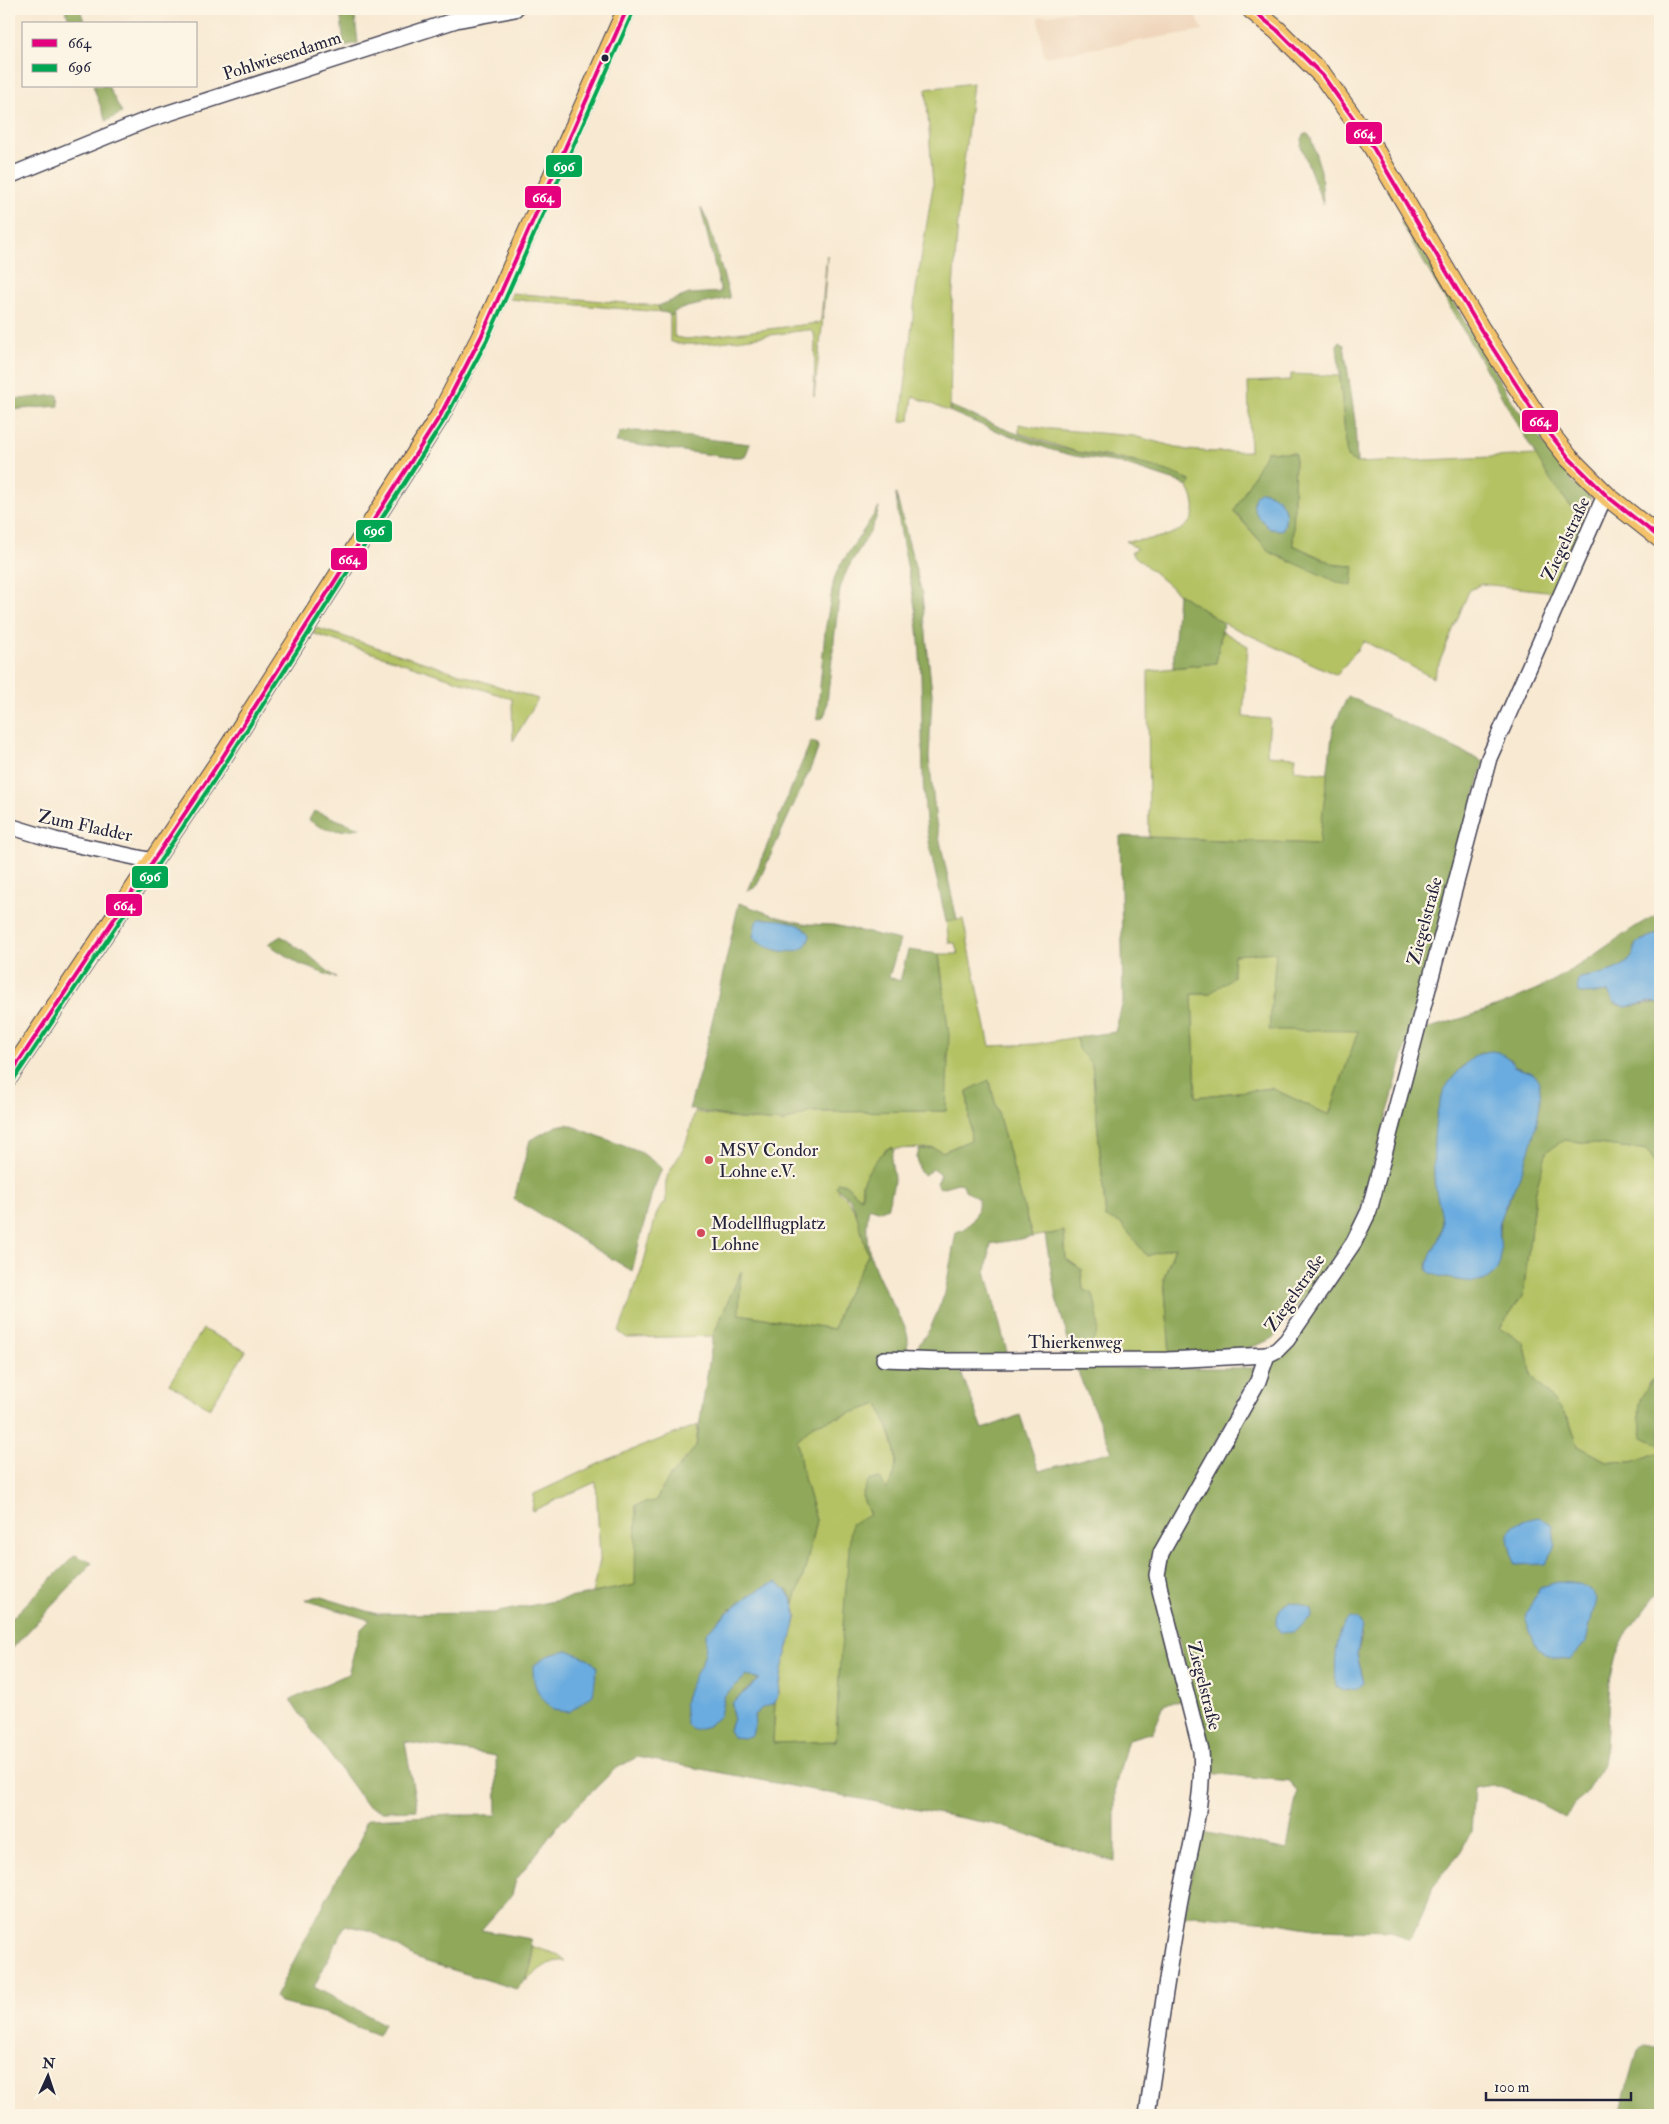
<svg xmlns="http://www.w3.org/2000/svg" width="1669" height="2124" viewBox="0 0 1669 2124" font-family="'IM FELL Double Pica',serif">
	<style>
		.built { fill: #efd6bb }
		.green { fill: #b4c264; stroke: #6b7250; fill-rule: evenodd }
		.forest { fill: #8fa85a; stroke: #58654a; fill-rule: evenodd }
		.water { fill: #6aacdf; stroke: #46678d }
		.lines { fill: none; stroke-linecap: round; stroke-linejoin: round }
		.minor-casing { stroke: #424052; stroke-width: 18 }
		.major-casing { stroke: #424052; stroke-width: 21 }
		.minor { stroke: #fff; stroke-width: 15 }
		.major { stroke: #f3c26a; stroke-width: 19 }
		.bus-1-casing { stroke: #fcf5e5; stroke-width: 8 }
		.bus-2-casing { stroke: #fcf5e5; stroke-width: 8 }
		.bus-1 { stroke: #e5007d; stroke-width: 4 }
		.bus-2 { stroke: #00a651; stroke-width: 4 }
		.bus-dot { fill: #22223b; stroke: #fcf5e5; stroke-width: 2 }
		.poi-dot { fill: #d1495b; stroke: #fcf5e5; stroke-width: 2 }
		.labels { text-anchor: middle; dominant-baseline: central; stroke-width: 4.5; stroke-linejoin: round; paint-order: stroke }
		.street-label { font-size: 18px; fill: #22223b; stroke: #fcf5e5 }
		.poi-label { font-size: 18px; fill: #22223b; stroke: #fcf5e5; text-anchor: start }
		.line-badge { stroke: #fcf5e5; stroke-width: 2 }
		.badge-label { font-size: 14px; text-anchor: middle; font-weight: bold; fill: #fff }
	</style>
	<rect width="100%" height="100%" fill="#fcf5e5"/>
	<filter id="ink" filterUnits="userSpaceOnUse"><feTurbulence type="fractalNoise" baseFrequency=".02" numOctaves="2"/><feDisplacementMap in="SourceGraphic" scale="10" xChannelSelector="R" yChannelSelector="G"/><feConvolveMatrix kernelMatrix="1 2 1 2 8 2 1 2 1" color-interpolation-filters="sRGB"/></filter>
	<filter id="wash" filterUnits="userSpaceOnUse"><feTurbulence type="fractalNoise" baseFrequency=".0096" numOctaves="4" result="noise"/><feDisplacementMap in="SourceGraphic" scale="20" xChannelSelector="R" yChannelSelector="G"/><feGaussianBlur stdDeviation="1.12" result="paint"/><feColorMatrix in="noise" values="0 0 0 0 0 0 0 0 0 0 0 0 0 0 0 0 0 1.4 0 .05"/><feComposite in="paint" operator="in"/></filter>
	<g filter="url(#wash)">
		<rect width="100%" height="100%" fill="#f8e9d2"/>
		<path class="built" d="M1082,9H1192L1203,30L1044,57L1038,17Z"/>
		<g class="green">
			<path d="M973,83L959,207L952,304L950,412L913,396L910,420L901,422L916,289L933,186L926,89Z"/>
			<path d="M827,255L822,328L814,396L815,342L814,333L810,330C785,331 685,352 670,341V316L674,314V334L675,337L687,339L818,323L821,320Z"/>
			<path d="M512,293L658,306L660,312L510,299Z"/>
			<path d="M1291,374L1340,376L1347,457L1357,463L1537,455L1550,480L1578,516L1556,592L1481,584L1469,591L1433,678L1364,641L1337,675L1223,623L1178,593L1131,553L1137,549L1126,541C1157,540 1213,533 1188,488L1190,481L1126,459L1077,452L1019,433V424L1039,428L1134,436L1187,450L1217,452L1250,451L1248,382L1291,380ZM1295,453L1293,545L1336,565L1354,566L1290,562L1270,552L1234,512Z"/>
			<path d="M317,628L538,699L513,741L512,699L312,633Z"/>
			<path d="M1222,631L1248,646L1243,717L1270,719L1267,755L1296,757L1294,770L1329,774L1319,844L1149,837L1148,671L1216,663Z"/>
			<path d="M963,919L990,1046L1036,1044L1077,1037L1079,1049L1092,1064L1106,1218L1121,1223L1147,1256L1175,1246L1164,1278L1170,1353L1073,1356L1083,1289L1081,1269L1066,1259L1064,1232L1032,1237L989,1081L967,1091L971,1140L942,1152L934,1148L886,1149L862,1183L861,1198L845,1184L838,1182L839,1192C860,1206 860,1232 868,1255L841,1306L834,1329L738,1314L741,1273L713,1336L627,1338L619,1332L643,1265L657,1212L661,1206L666,1203C664,1175 667,1176 681,1153C688,1141 691,1125 695,1112L739,1119L784,1122L810,1112L946,1111L944,991L939,954H958L955,943H949L946,922Z"/>
			<path d="M1276,952L1359,1031L1329,1115L1271,1088L1196,1097L1192,994H1209L1233,955Z"/>
			<path d="M1564,1140L1648,1150L1658,1169L1656,1201L1660,1216V1338C1653,1349 1654,1362 1657,1374L1648,1386L1660,1452L1632,1462L1606,1461L1578,1446L1569,1419L1532,1376L1524,1343L1499,1328L1523,1295L1535,1194L1546,1151Z"/>
			<path d="M203,1329L246,1351L210,1408L169,1384Z"/>
			<path d="M879,1404C886,1423 911,1478 885,1491C879,1494 869,1495 862,1496L870,1516L839,1674L836,1741L773,1743L775,1703L779,1694L783,1665L797,1616L794,1603L805,1570L816,1520L802,1471L797,1440L813,1425Z"/>
			<path d="M698,1425L696,1447L669,1478L655,1501L636,1505V1585L592,1593L600,1560L596,1482L532,1511L534,1494L611,1458Z"/>
			<path d="M531,1946L559,1955L566,1961C548,1960 539,1970 526,1981L533,1958Z"/>
		</g>
		<g class="forest">
			<path d="M65,9H80L85,24H71Z"/>
			<path d="M340,9H354L358,43L344,46Z"/>
			<path d="M93,86H108L122,113L106,121Z"/>
			<path d="M1303,134H1308L1311,138L1321,171L1323,204L1301,146Z"/>
			<path d="M701,208L708,222L730,298L687,307L676,311L670,316L667,313L660,312L658,306L689,294L721,292Z"/>
			<path d="M1405,221L1513,403L1576,486L1591,497L1556,592L1578,515L1550,480L1401,223Z"/>
			<path d="M1339,342L1344,345L1355,421L1357,463L1347,457L1337,345Z"/>
			<path d="M58,395L59,406L9,410V400Z"/>
			<path d="M951,406C991,424 1033,442 1076,452C1114,460 1156,462 1190,481L1188,488L1182,483L1120,463L1075,456L1052,450L991,429L951,412Z"/>
			<path d="M637,431L750,444L745,457H726L616,442L620,432Z"/>
			<path d="M1267,451L1295,453L1293,545L1336,565L1354,566L1352,586L1337,582L1270,552L1234,511ZM1260,491L1270,493L1284,508L1285,524L1253,501Z"/>
			<path d="M896,494L922,594L932,694L929,758L932,785L936,822L957,920L946,922C939,885 928,849 925,811C920,750 924,689 918,629C913,583 899,540 896,494Z"/>
			<path d="M879,507C873,538 847,559 840,589L826,711L823,718L817,719L825,631L834,579L839,567Z"/>
			<path d="M1178,593L1223,623L1216,663L1173,668Z"/>
			<path d="M1348,696L1484,762L1360,1213L1346,1243L1274,1337C1244,1356 1204,1351 1170,1353L1164,1278L1175,1247L1147,1256L1121,1223L1106,1218L1092,1064L1078,1049L1077,1037L1115,1032L1123,1002L1120,836L1319,844L1333,728ZM1276,952L1269,1030L1358,1031L1329,1115L1271,1088L1196,1097L1192,994H1209L1233,977L1234,955Z"/>
			<path d="M811,741L817,744L818,749L811,767L756,887L748,891Z"/>
			<path d="M314,811L360,828C337,831 329,834 309,820Z"/>
			<path d="M739,903L778,917L806,924L834,925L900,940L889,977L900,981L908,950L939,954L949,1035L946,1111L810,1112L784,1122L739,1119L689,1109L703,1061Z"/>
			<path d="M1660,913V932L1636,943C1635,946 1635,951 1633,955C1626,971 1596,975 1580,978L1602,992H1608C1611,995 1612,999 1614,1002C1624,1012 1646,1001 1660,1004V1216L1656,1201L1658,1169L1648,1150L1564,1140L1547,1151L1535,1194L1523,1295L1500,1328L1524,1343L1532,1376L1569,1419L1578,1446L1606,1461L1632,1462L1660,1452V1590L1628,1631L1616,1655L1610,1682L1606,1745L1603,1764L1587,1790L1565,1817L1523,1795L1493,1785L1474,1788L1471,1832L1461,1851L1434,1885L1410,1940L1390,1931L1314,1929L1278,1923L1195,1915L1185,1917L1199,1831L1287,1850L1297,1792L1290,1781L1209,1773L1207,1749L1162,1576L1166,1554L1269,1368L1350,1262L1363,1238L1425,1029C1477,1015 1527,998 1573,969C1602,951 1629,928 1660,913ZM1482,1052L1511,1059L1514,1066L1530,1072L1539,1106L1519,1177L1501,1218L1498,1267C1477,1271 1446,1283 1428,1271L1427,1265L1440,1240L1442,1225L1437,1123C1442,1090 1453,1070 1482,1052ZM1345,1622L1362,1635L1357,1655L1364,1683Z"/>
			<path d="M281,936L311,957L336,978L299,964L268,944Z"/>
			<path d="M989,1080L1032,1237L991,1244L986,1271L1008,1356L959,1367L983,1429L1020,1415L1039,1471L1112,1451L1076,1368H1256L1158,1552L1184,1701L1165,1703L1153,1732L1128,1739L1115,1788V1862L994,1824L637,1757L615,1769L561,1822L516,1880L512,1895L481,1930L530,1939C533,1959 533,1976 516,1989L417,1959L372,1931L345,1925L314,1987L384,2024L378,2035L354,2026L333,2015L280,2003L275,1997L338,1877L353,1856L361,1839L365,1822L369,1819L453,1815H497L496,1756L405,1742L417,1810L383,1811L367,1806L290,1700L348,1674L360,1630L370,1620L305,1600L318,1596L377,1614L493,1613L635,1585L636,1505L655,1501L669,1478L696,1447L713,1336L741,1271L739,1314L834,1329L841,1306L868,1255L855,1209L850,1199L836,1187L838,1182L845,1184L861,1198C863,1193 861,1187 863,1181C867,1171 882,1150 892,1147L894,1150C888,1162 894,1168 894,1180C893,1190 890,1199 887,1208L881,1211L869,1207C859,1256 884,1285 905,1327L908,1337L907,1354L918,1355L919,1344L930,1329L945,1293L956,1232C970,1228 980,1214 978,1199L965,1190L963,1184L958,1183L940,1188L937,1183L940,1177L939,1173L933,1169L924,1175L919,1171L917,1157L919,1150L934,1148L943,1152L971,1140L967,1091ZM879,1404C889,1432 907,1463 886,1490L879,1478L868,1481L862,1496L870,1515L851,1524L839,1674L836,1741L773,1743L775,1703L762,1708L754,1715L755,1725L729,1730L733,1718L732,1703L760,1678L746,1676L724,1696L719,1716L685,1698C697,1676 708,1658 707,1633L730,1609L787,1590L794,1603L805,1570L816,1520L802,1471L797,1440L813,1425Z"/>
			<path d="M567,1124L642,1153L662,1168L652,1193L632,1271L514,1199L530,1140L557,1126Z"/>
			<path d="M1064,1231L1066,1259L1081,1269L1083,1289L1093,1294C1100,1325 1105,1339 1073,1356L1056,1298L1045,1235Z"/>
			<path d="M1660,1338V1445L1643,1437C1637,1405 1636,1401 1657,1374C1654,1362 1652,1349 1660,1338Z"/>
			<path d="M75,1555L92,1563L9,1652V1621Z"/>
			<path d="M1645,2046L1660,2049V2103L1657,2115H1620L1638,2050Z"/>
		</g>
		<g class="water">
			<path d="M1260,491C1280,493 1292,512 1282,530L1270,529C1259,518 1245,505 1260,491Z"/>
			<path d="M760,919C774,919 802,920 810,935C807,961 766,952 753,937L756,922Z"/>
			<path d="M1660,932V1004L1651,1002L1625,1007L1614,1002L1608,992L1583,994L1578,992L1577,982L1580,978C1596,975 1625,971 1633,955C1635,951 1635,947 1636,943Z"/>
			<path d="M1492,1051C1503,1053 1509,1056 1514,1066C1521,1071 1533,1070 1537,1078C1548,1099 1528,1157 1519,1178C1513,1192 1504,1205 1500,1220C1497,1235 1506,1260 1495,1272C1492,1275 1486,1280 1483,1281C1475,1284 1433,1277 1428,1271C1426,1254 1442,1242 1442,1224C1442,1208 1434,1192 1434,1175C1433,1150 1433,1114 1444,1091C1448,1082 1456,1074 1463,1067C1471,1058 1479,1052 1492,1051Z"/>
			<path d="M1539,1517L1553,1525L1555,1548L1545,1564L1516,1565C1503,1535 1505,1523 1539,1517Z"/>
			<path d="M777,1582C811,1611 789,1632 783,1666C780,1679 780,1691 775,1703L762,1708L754,1715L755,1725L752,1735L744,1738L733,1737L729,1730L733,1718L732,1703L760,1679L746,1676L724,1696L720,1716L708,1726L693,1730L686,1724C686,1716 683,1704 686,1696C694,1671 708,1664 706,1633C727,1613 749,1591 777,1582Z"/>
			<path d="M1558,1582C1578,1584 1586,1581 1596,1599L1586,1642L1570,1660C1538,1659 1534,1644 1525,1616L1540,1587Z"/>
			<path d="M1290,1602L1298,1603L1311,1609L1312,1617L1294,1632L1281,1633L1276,1625C1278,1614 1279,1606 1290,1602Z"/>
			<path d="M1350,1618L1358,1620L1362,1626L1357,1655L1364,1683L1357,1689L1343,1691L1336,1687C1335,1668 1334,1630 1350,1618Z"/>
			<path d="M567,1650L589,1659L597,1667L593,1695L569,1712L553,1710C538,1694 533,1688 533,1666L547,1656Z"/>
		</g>
	</g>
	<g filter="url(#ink)">
		<g class="lines">
			<defs>
				<g id="minor">
					<path d="M9,176L144,121L456,20L515,9"/>
					<path d="M9,826L55,840L153,861"/>
					<path d="M884,1359L942,1361L1167,1360L1267,1355"/>
					<path d="M1147,2115C1157,2045 1167,1975 1179,1905C1188,1854 1205,1803 1201,1751L1160,1590L1157,1575L1161,1553L1258,1381L1267,1355L1277,1350L1287,1340L1354,1242L1369,1211L1489,758L1602,502L1608,497"/>
				</g>
				<g id="major">
					<path d="M1251,9L1277,30L1323,76L1368,139L1481,330L1539,420L1569,458L1608,497L1660,538"/>
					<path d="M9,1076L222,758L440,416L481,337L627,9"/>
				</g>
			</defs>
			<use href="#minor" class="minor-casing"/>
			<use href="#major" class="major-casing"/>
			<use href="#minor" class="minor"/>
			<use href="#major" class="major"/>
			<defs>
				<g id="bus-1">
					<path d="M1251,9L1277,30L1323,76L1368,139L1481,330L1539,420L1569,458L1608,497L1660,538"/>
					<path d="M9,1076L222,758L440,416L481,337L627,9"/>
				</g>
				<path id="bus-2" d="M14,1079L227,761L445,419L487,340L633,12"/>
			</defs>
			<use href="#bus-1" class="bus-1-casing"/>
			<use href="#bus-2" class="bus-2-casing"/>
			<use href="#bus-1" class="bus-1"/>
			<use href="#bus-2" class="bus-2"/>
		</g>
	</g>
	<circle class="bus-dot" cx="605" cy="58" r="4.5"/>
	<g class="poi-dot">
		<circle cx="709" cy="1160" r="5"/>
		<circle cx="701" cy="1233" r="5"/>
	</g>
	<g class="labels">
		<g class="street-label">
			<text transform="translate(282 56) rotate(-18)">Pohlwiesendamm</text>
			<text transform="translate(1566 539) rotate(-65)">Ziegelstraße</text>
			<text transform="translate(85 826) rotate(12)">Zum Fladder</text>
			<text transform="translate(1425 921) rotate(-75)">Ziegelstraße</text>
			<text transform="translate(1295 1293) rotate(-55)">Ziegelstraße</text>
			<text x="1075" y="1342">Thierkenweg</text>
			<text transform="translate(1204 1686) rotate(76)">Ziegelstraße</text>
		</g>
		<g class="poi-label">
			<text x="719" y="1150">MSV Condor<tspan x="719" dy="21">Lohne e.V.</tspan></text>
			<text x="711" y="1223">Modellflugplatz<tspan x="711" dy="21">Lohne</tspan></text>
		</g>
	</g>
	<g class="line-badge">
		<rect x="1345" y="121" width="38" height="24" rx="5" fill="#e5007d"/>
		<rect x="545" y="154" width="38" height="24" rx="5" fill="#00a651"/>
		<rect x="524" y="185" width="38" height="24" rx="5" fill="#e5007d"/>
		<rect x="1521" y="409" width="38" height="24" rx="5" fill="#e5007d"/>
		<rect x="355" y="519" width="38" height="24" rx="5" fill="#00a651"/>
		<rect x="330" y="547" width="38" height="24" rx="5" fill="#e5007d"/>
		<rect x="131" y="865" width="38" height="24" rx="5" fill="#00a651"/>
		<rect x="105" y="893" width="38" height="24" rx="5" fill="#e5007d"/>
	</g>
	<g class="badge-label">
		<text x="1364" y="138">664</text>
		<text x="564" y="171">696</text>
		<text x="543" y="202">664</text>
		<text x="1540" y="426">664</text>
		<text x="374" y="535">696</text>
		<text x="349" y="564">664</text>
		<text x="150" y="881">696</text>
		<text x="124" y="910">664</text>
	</g>
	<rect width="1669" height="2124" fill="none" stroke="#fcf5e5" stroke-width="30"/>
	<rect x="22" y="22" width="175" height="65" fill="#fcf5e5" stroke="#a5a1a1"/>
	<rect x="32" y="39" width="25" height="8" fill="#e5007d" stroke="#a5a1a1"/>
	<text x="68" y="48" font-size="15" fill="#22223b">664</text>
	<rect x="32" y="64" width="25" height="8" fill="#00a651" stroke="#a5a1a1"/>
	<text x="68" y="72" font-size="15" fill="#22223b">696</text>
	<g transform="translate(48 2076) rotate(3)" stroke="#fcf5e5" stroke-width="4" paint-order="stroke">
	<path d="M0-4L9 19L0 12L-9 19Z" fill="#22223b"/>
	<text y="-8" font-size="14" font-weight="bold" text-anchor="middle" fill="#22223b">N</text>
	</g>
	<path d="M1486 2092v8h145v-8" fill="none" stroke="#22223b" stroke-width="2.5"/>
	<text x="1494" y="2092" font-size="15" fill="#22223b" stroke="#fcf5e5" stroke-width="4" paint-order="stroke">100 m</text>
</svg>
